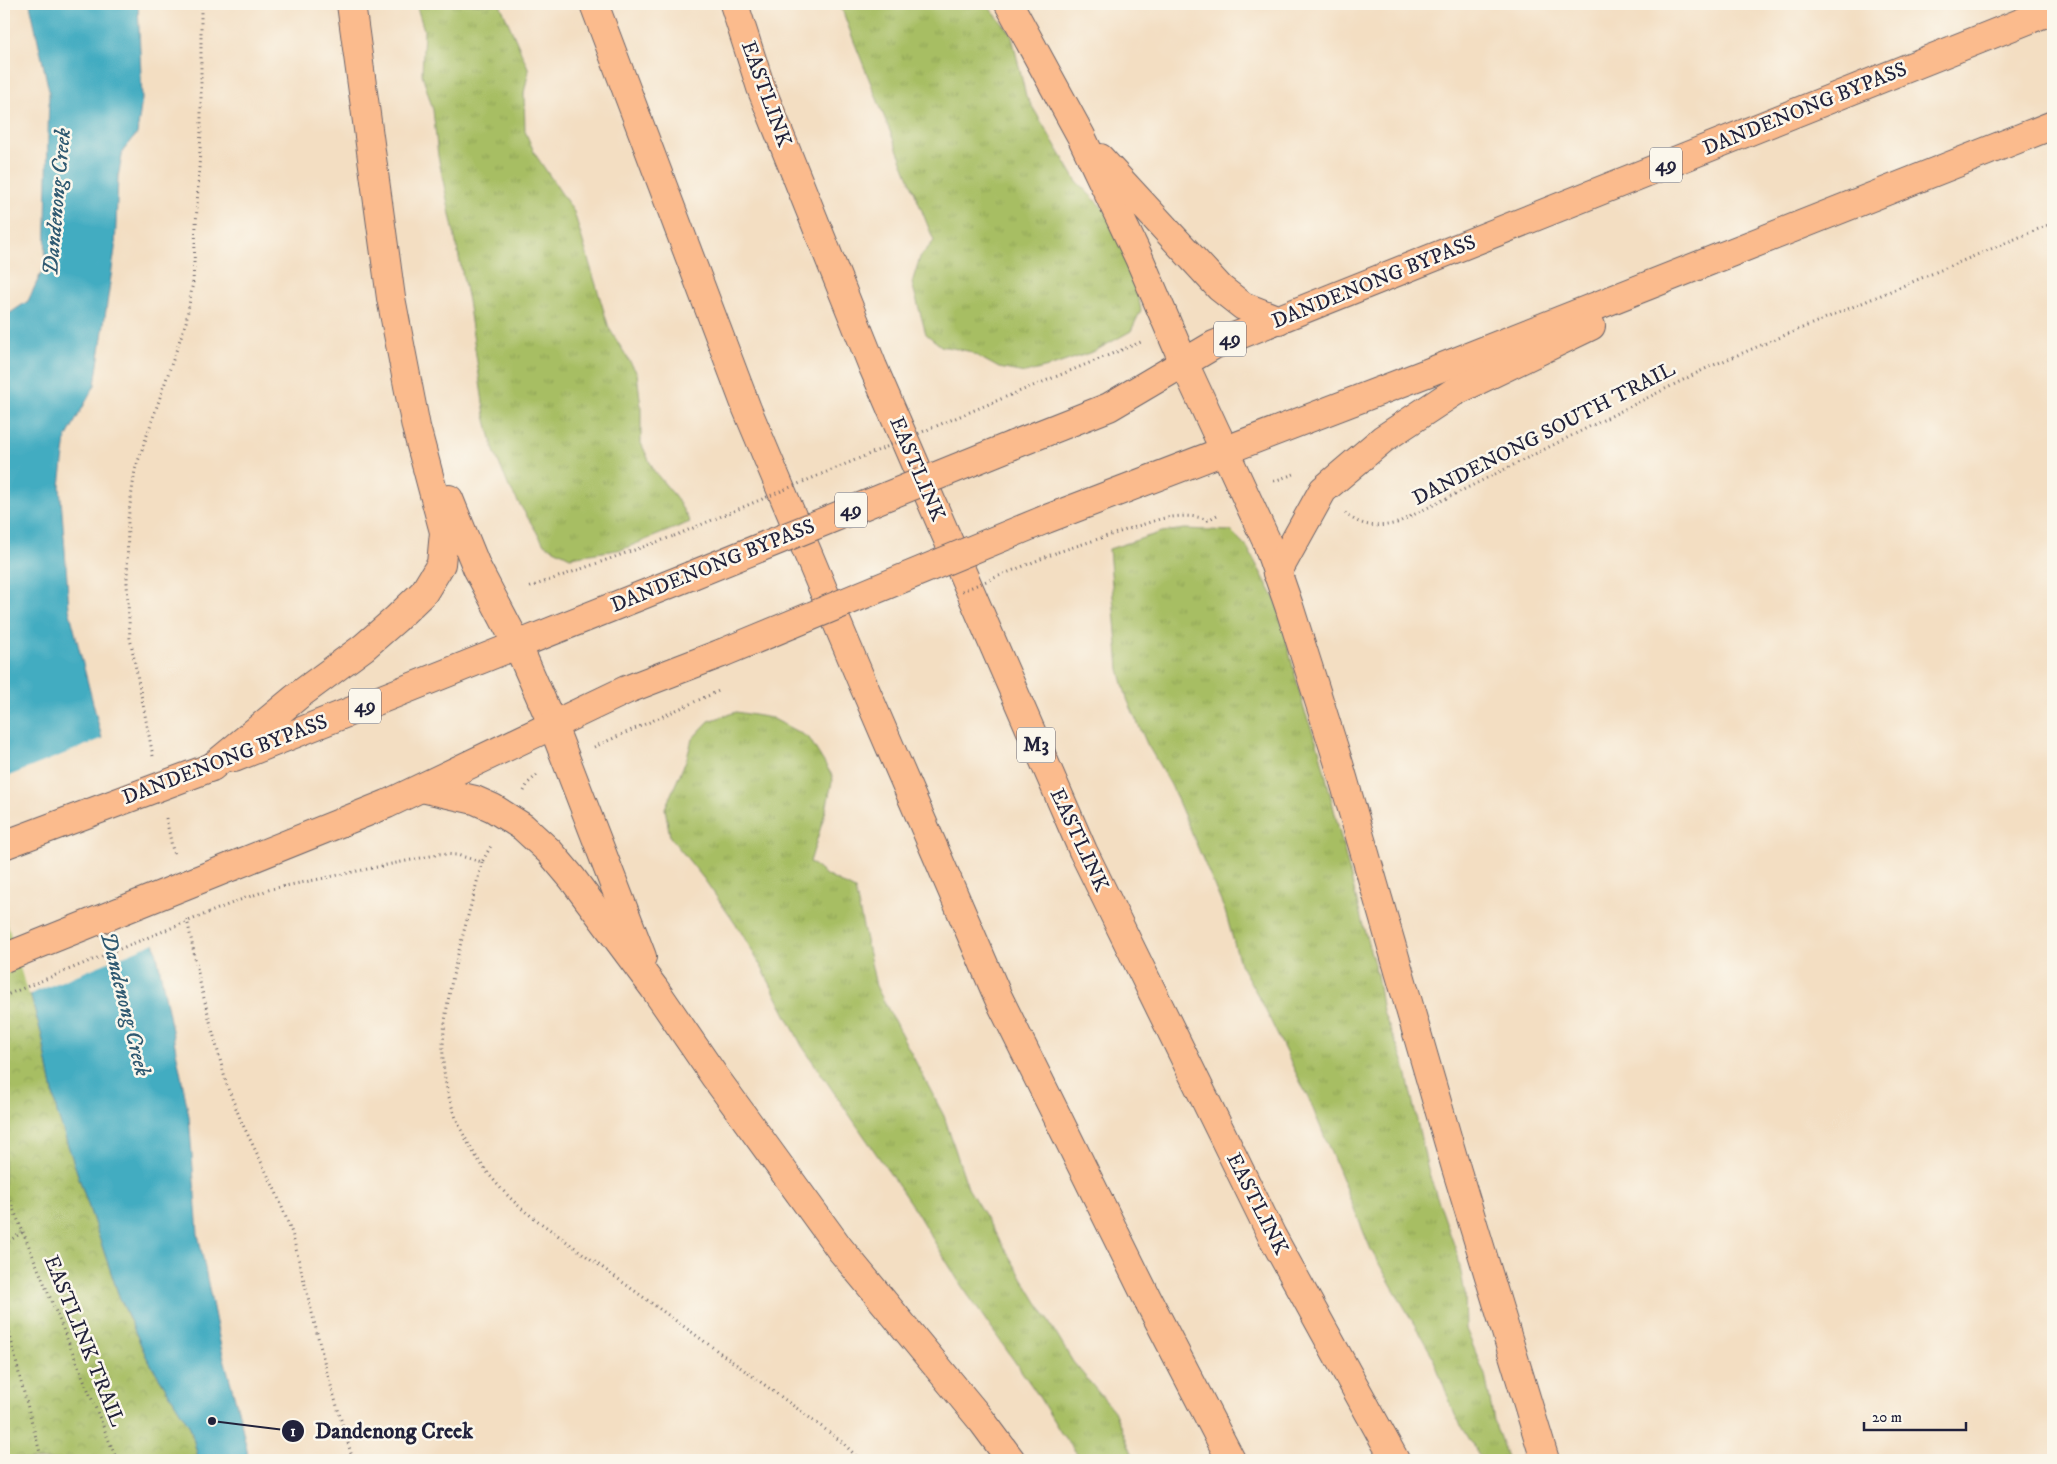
<svg xmlns="http://www.w3.org/2000/svg" width="2057" height="1464" viewBox="0 0 2057 1464" font-family="'IM FELL DW Pica',serif">
	<style>
		.grass { fill: url(#grass-tufts); stroke: #64704f }
		.park { fill: url(#park-crowns); stroke: #64704f }
		.water { fill: #42acc1; stroke: #32677e }
		.pier { fill: #f3dec2 }
		.lines { fill: none; stroke-linecap: round; stroke-linejoin: round }
		.highway-casing { stroke: #6b646a; stroke-width: 30 }
		.path { stroke: #6b646a; stroke-width: 3; stroke-dasharray: 1 4; stroke-linecap: butt }
		.highway { stroke: #fbbb8d; stroke-width: 28 }
		.highway-bridge-casing { stroke: #6b646a; stroke-width: 30; stroke-linecap: butt }
		.path-bridge { stroke: #6b646a; stroke-width: 3; stroke-dasharray: 1 4; stroke-linecap: butt }
		.highway-bridge { stroke: #fbbb8d; stroke-width: 28 }
		.labels { text-anchor: middle; dominant-baseline: central; stroke-width: 5; stroke-linejoin: round; paint-order: stroke }
		.shield { fill: #fbf7ec; stroke: #636270; stroke-width: 1 }
		.shield-label { font-size: 20px; font-weight: bold; fill: #22223b }
		.street-label { font-size: 21px; fill: #22223b; stroke: #fbf7ec }
		.water-label { font-size: 22px; font-style: italic; fill: #2f5971; stroke: #fbf7ec }
		.leader { fill: none; stroke: #22223b; stroke-width: 2 }
		.callout-dot { fill: #22223b; stroke: #fbf7ec; stroke-width: 2 }
		.mark-label { font-size: 15px; text-anchor: middle; font-weight: bold; fill: #fff }
		.callout-label { font-size: 22px; text-anchor: middle; font-weight: bold; fill: #22223b; stroke: #fbf7ec; stroke-width: 5; stroke-linejoin: round; paint-order: stroke }
	</style>
	<defs>
		<pattern id="grass-tufts" width="24" height="20" patternUnits="userSpaceOnUse" patternTransform="scale(1.25)"><rect width="24" height="20" fill="#a7be63"/><path d="M3 7l-1-3M5 7V3M7 7l1-3M15 17l-1-3M17 17v-4M19 17l1-3" fill="none" stroke="#8fa357"/></pattern>
		<pattern id="park-crowns" width="20" height="18" patternUnits="userSpaceOnUse" patternTransform="scale(1.25)"><rect width="20" height="18" fill="#a7be63"/><path d="M2 6a3 3 0 1 1 6 0M12 15a3 3 0 1 1 6 0" fill="none" stroke="#8fa357"/></pattern>
	</defs>
	<rect width="100%" height="100%" fill="#fbf7ec"/>
	<filter id="ink" filterUnits="userSpaceOnUse"><feTurbulence type="fractalNoise" baseFrequency=".02" numOctaves="2"/><feDisplacementMap in="SourceGraphic" scale="10" xChannelSelector="R" yChannelSelector="G"/><feConvolveMatrix kernelMatrix="1 2 1 2 8 2 1 2 1" color-interpolation-filters="sRGB"/></filter>
	<filter id="wash" filterUnits="userSpaceOnUse"><feTurbulence type="fractalNoise" baseFrequency=".0096" numOctaves="4" result="noise"/><feDisplacementMap in="SourceGraphic" scale="20" xChannelSelector="R" yChannelSelector="G"/><feGaussianBlur stdDeviation="1.12" result="paint"/><feColorMatrix in="noise" values="0 0 0 0 0 0 0 0 0 0 0 0 0 0 0 0 0 1.4 0 .05"/><feComposite in="paint" operator="in"/></filter>
	<g filter="url(#wash)">
		<rect width="100%" height="100%" fill="#f3dec2"/>
		<g class="grass">
			<path d="M416,4H500L529,70L524,93L525,131L535,154L574,212L609,328L637,373L641,407V443L654,471L675,496L690,522L623,549L570,557L544,544L509,487L494,451L485,416L468,301L438,156L433,110L422,74L424,30Z"/>
			<path d="M840,4H986L1011,33L1026,96L1077,182L1106,211L1134,274L1141,310L1131,331L1095,351L1052,366L1025,373L999,368L968,351L941,346L926,334L912,283L920,257L934,241L853,39Z"/>
			<path d="M1185,529L1231,531L1247,547L1276,601L1304,709L1319,749L1362,922L1377,974L1383,1012L1404,1063L1429,1174L1458,1256L1465,1294L1466,1329L1485,1375L1494,1421L1508,1460H1482L1455,1415L1432,1355L1371,1250L1311,1104L1261,1001L1240,964L1225,911L1171,785L1147,744L1127,699L1119,669L1109,549L1162,532Z"/>
			<path d="M736,712L772,718L809,738L833,777L826,810L810,862L826,875L855,890L876,986L944,1116L968,1188L1073,1362L1114,1411L1135,1460H1082L1061,1433L1036,1392L961,1285L915,1210L802,1046L762,968L741,932L704,879L670,837L665,808L687,758L692,739L709,721Z"/>
		</g>
		<path class="park" d="M4,902L42,1036L57,1113L119,1296L147,1358L190,1427L199,1460H4Z"/>
		<path class="water" d="M30,4H138L142,99L137,134L123,151L118,177L115,249L95,385L66,438L60,486L65,550L69,609L156,950L189,1116L198,1234L221,1347L240,1417L249,1460H199L190,1427L147,1358L119,1296L57,1113L42,1036L4,902V307L7,315L28,301L45,265L49,91Z"/>
		<path class="pier" d="M104,738L157,942L28,995L4,911V778Z"/>
	</g>
	<g filter="url(#ink)">
		<g class="lines">
			<defs>
				<g id="highway">
					<path d="M594,4L747,409L862,682L998,997L1147,1298L1231,1460"/>
					<path d="M734,4L761,88L873,367L1083,851L1272,1236L1395,1460"/>
					<path d="M1009,4L1081,136L1139,258L1184,363L1266,540L1289,606L1339,764L1456,1168L1545,1460"/>
					<path d="M1100,158L1220,288L1243,306L1279,320"/>
					<path d="M1013,445L1109,407L1214,345L2053,10"/>
					<path d="M449,499L477,568L518,646L553,726L642,957"/>
					<path d="M1044,520L1445,366L2053,125"/>
					<path d="M1277,573L1323,490L1383,439L1454,392L1591,326"/>
					<path d="M234,758L690,576"/>
					<path d="M212,767L299,695L364,647L396,619L424,592L441,564L444,532L416,427L391,298L351,4"/>
					<path d="M422,788L475,800L493,808L523,827L550,852L572,878L654,988L715,1077L840,1249L982,1421L1011,1460"/>
					<path d="M233,866L387,804L626,690L722,653"/>
				</g>
			</defs>
			<use href="#highway" class="highway-casing"/>
			<g class="path">
				<path d="M996,401L1141,342"/>
				<path d="M1274,481L1294,474"/>
				<path d="M1345,513C1361,527 1378,528 1397,523L1709,367L2053,223"/>
				<path d="M1058,552L1160,519C1176,516 1192,514 1208,520L1219,514"/>
				<path d="M530,587L674,536"/>
				<path d="M594,747L721,690"/>
				<path d="M153,756L130,638L127,583L128,519L135,470L186,322L193,282L201,131V4"/>
				<path d="M524,791L528,783L537,775"/>
				<path d="M166,818L174,856"/>
				<path d="M482,862C468,921 446,984 443,1045C440,1110 478,1173 527,1213L802,1412L842,1442L860,1460"/>
				<path d="M240,900L271,889L440,854L457,855L482,862L492,844"/>
				<path d="M187,919L201,987L227,1086L242,1123L276,1192L292,1233L326,1369L353,1460"/>
				<path d="M4,1187L23,1232L4,1244"/>
				<path d="M23,1232L117,1460"/>
				<path d="M4,1309L20,1378L42,1460"/>
			</g>
			<use href="#highway" class="highway"/>
			<defs>
				<g id="highway-bridge">
					<path d="M690,576L1013,445"/>
					<path d="M722,653L1044,520"/>
					<path d="M4,845L212,767"/>
					<path d="M4,958L233,866"/>
				</g>
			</defs>
			<use href="#highway-bridge" class="highway-bridge-casing"/>
			<g class="path-bridge">
				<path d="M674,536L996,401"/>
				<path d="M962,591L1058,552"/>
				<path d="M4,996L240,900"/>
			</g>
			<use href="#highway-bridge" class="highway-bridge"/>
		</g>
	</g>
	<g class="labels">
		<g class="shield">
			<rect x="1650" y="147.5" width="32" height="35" rx="4"/>
			<rect x="1214" y="321.5" width="32" height="35" rx="4"/>
			<rect x="835" y="492.5" width="32" height="35" rx="4"/>
			<rect x="349" y="688.5" width="32" height="35" rx="4"/>
			<rect x="1017" y="727.5" width="38" height="35" rx="4"/>
		</g>
		<g class="shield-label">
			<text x="1666" y="165">49</text>
			<text x="1230" y="339">49</text>
			<text x="851" y="510">49</text>
			<text x="365" y="706">49</text>
			<text x="1036" y="745">M3</text>
		</g>
		<g class="street-label">
			<text transform="translate(766 94) rotate(70)">EASTLINK</text>
			<text transform="translate(1805 109) rotate(-22)">DANDENONG BYPASS</text>
			<text transform="translate(1374 282) rotate(-22)">DANDENONG BYPASS</text>
			<text transform="translate(1544 434) rotate(-27)">DANDENONG SOUTH TRAIL</text>
			<text transform="translate(917 469) rotate(67)">EASTLINK</text>
			<text transform="translate(713 566) rotate(-22)">DANDENONG BYPASS</text>
			<text transform="translate(225 760) rotate(-21)">DANDENONG BYPASS</text>
			<text transform="translate(1079 840) rotate(65)">EASTLINK</text>
			<text transform="translate(1257 1204) rotate(63)">EASTLINK</text>
			<text transform="translate(84 1341) rotate(68)">EASTLINK TRAIL</text>
		</g>
		<g class="water-label">
			<text transform="translate(57 202) rotate(-85)">Dandenong Creek</text>
			<text transform="translate(125 1004) rotate(76)">Dandenong Creek</text>
		</g>
	</g>
	<path class="leader" d="M212 1421L293 1431"/>
	<g class="callout-dot">
		<circle cx="212" cy="1421" r="5"/>
		<circle cx="293" cy="1431" r="12"/>
	</g>
	<g class="mark-label">
		<text x="293" y="1436">1</text>
	</g>
	<g class="callout-label">
		<text x="394" y="1438">Dandenong Creek</text>
	</g>
	<rect width="2057" height="1464" fill="none" stroke="#fbf7ec" stroke-width="20"/>
	<path d="M1864 1422v8h102v-8" fill="none" stroke="#22223b" stroke-width="2.5"/>
	<text x="1872" y="1422" font-size="15" fill="#22223b" stroke="#fbf7ec" stroke-width="4" paint-order="stroke">20 m</text>
</svg>
